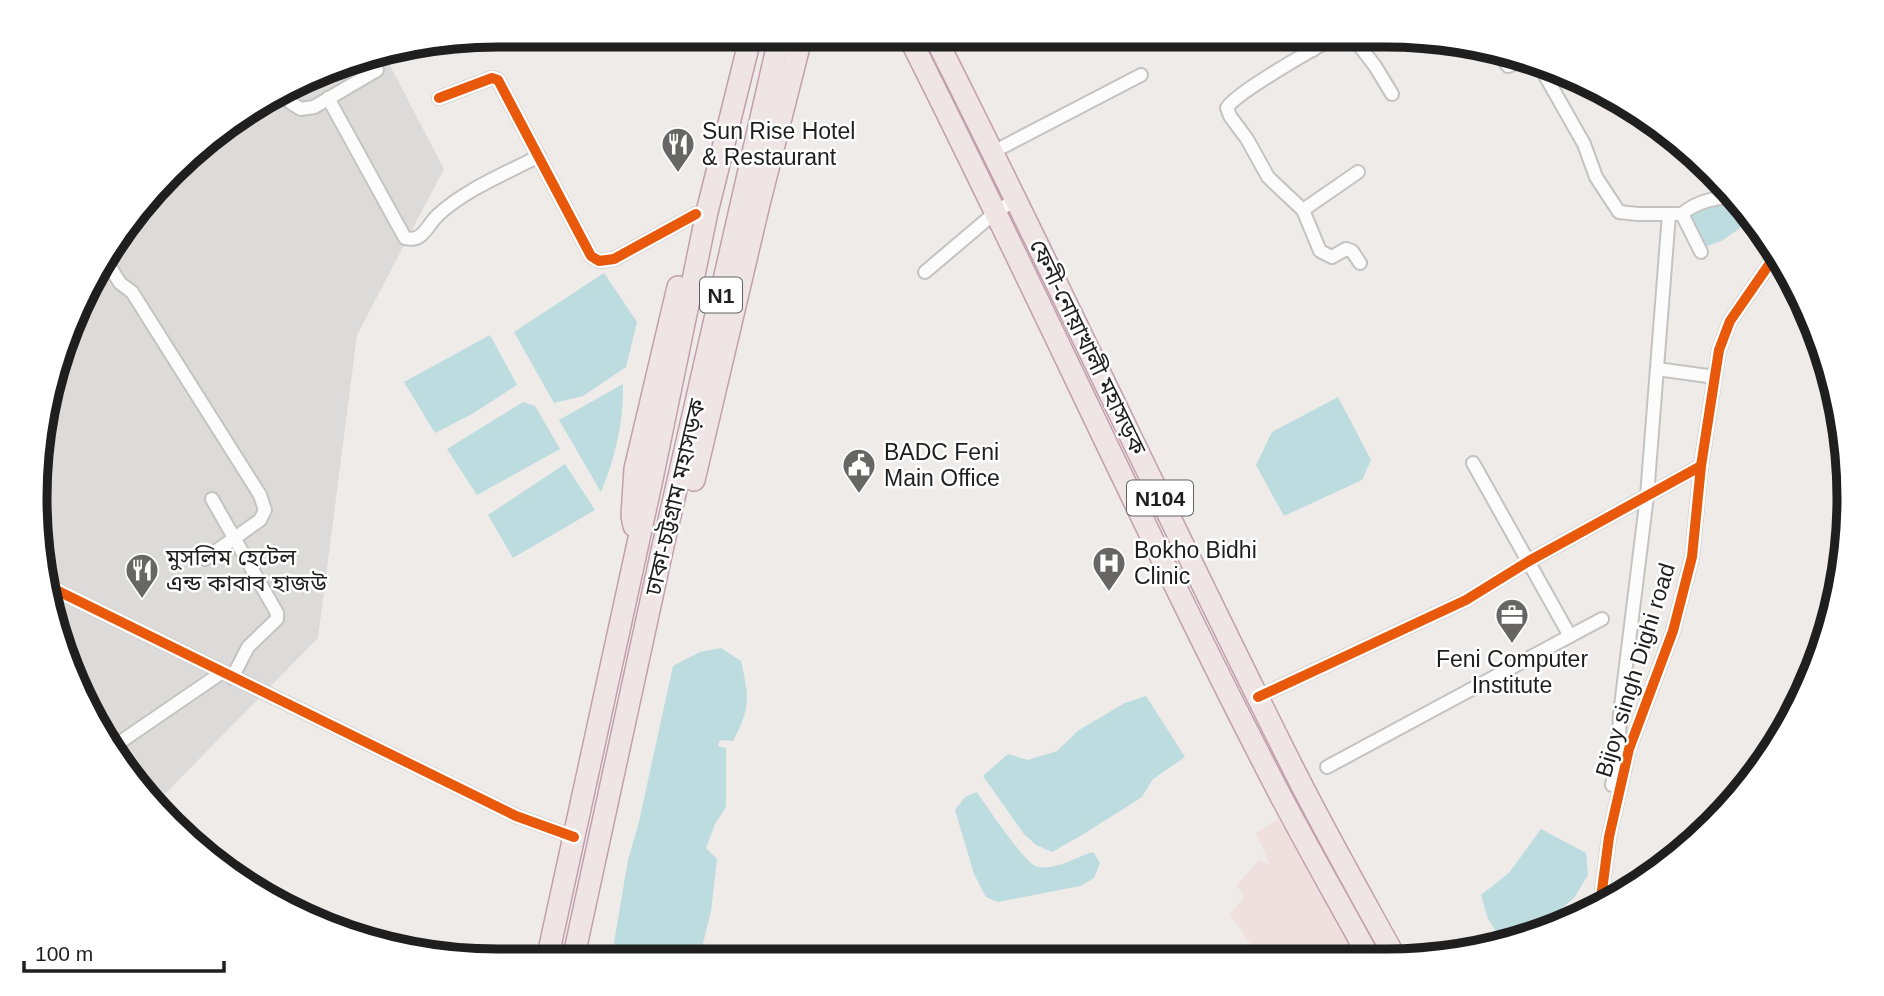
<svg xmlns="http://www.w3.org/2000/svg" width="1884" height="996" viewBox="0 0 1884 996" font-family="Arial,'Noto Sans Bengali',sans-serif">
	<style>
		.residential { fill: #dddbd9 }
		.commercial { fill: #efdfdf }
		.water { fill: #bcdce0 }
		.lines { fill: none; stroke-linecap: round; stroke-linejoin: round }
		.minor-casing { stroke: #c5c3c2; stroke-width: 16 }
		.trunk-casing { stroke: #c39fad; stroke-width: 24 }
		.minor { stroke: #fcfcfc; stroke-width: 12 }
		.trunk { stroke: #eee5e4; stroke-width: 21 }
		.cycleway-casing { stroke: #fff; stroke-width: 15 }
		.cycleway { stroke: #e8590c; stroke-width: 10 }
		.labels { text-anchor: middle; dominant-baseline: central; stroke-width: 5; stroke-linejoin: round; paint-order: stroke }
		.shield { fill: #fff; stroke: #626262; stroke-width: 2 }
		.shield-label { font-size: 21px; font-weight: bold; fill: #1f1f1f }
		.poi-label { font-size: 23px; fill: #1f1f1f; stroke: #fff; text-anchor: start }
		.street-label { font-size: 23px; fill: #1f1f1f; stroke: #fff }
		.rim { fill: none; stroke: #1f1f1f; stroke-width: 9 }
	</style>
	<rect width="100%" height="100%" fill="#eeebe8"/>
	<path class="residential" d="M384,54L444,169L357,335L318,638L154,805L113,756L70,676L36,529L51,379L113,241L216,131L349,60Z"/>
	<path class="commercial" d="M1278,819L1316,881L1356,957L1260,958L1230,914L1244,897L1237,885L1259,860L1270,865L1256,833Z"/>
	<g class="water">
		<path d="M1717,205L1732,206L1741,220L1740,228L1723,240L1705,247L1689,216Z"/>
		<path d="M604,273L637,322L626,367L583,396L554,403L514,332Z"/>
		<path d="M490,335L517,385L472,414L435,433L404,382Z"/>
		<path d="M623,384C624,421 615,458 601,492L559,420Z"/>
		<path d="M1338,397L1371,460L1362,480L1284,516L1256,465L1272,432Z"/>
		<path d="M523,402L535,406L560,449L477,495L447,449Z"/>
		<path d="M565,464L595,510L513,558L488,515Z"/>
		<path d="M721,648L741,661C749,698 751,706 733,741L720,740L718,746L726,748V807L715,824L706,848L717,859L711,911L699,959L611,960L628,860L638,826L673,666L700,652Z"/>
		<path d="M1146,696L1185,757L1153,779L1142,797L1082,835L1052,852L1036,845L1024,834L983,776L1008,754L1028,760L1057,751L1079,730L1125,703Z"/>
		<path d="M977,792C986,806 1024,861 1035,866C1053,872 1076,857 1093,852L1100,863L1094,878L1080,886L998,902L986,897L974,874L955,810L965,797Z"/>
		<path d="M1541,829L1586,853L1588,875L1574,898L1546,921L1536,933L1503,942L1488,919L1481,895L1509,873Z"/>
	</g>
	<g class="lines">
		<defs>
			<g id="minor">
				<path d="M1305,36L1313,50"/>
				<path d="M1336,36C1316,48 1236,92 1227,108L1230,116L1247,139L1268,177L1303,210L1320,251L1332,257L1346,249L1352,251L1360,263"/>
				<path d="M1352,36L1375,66L1392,94"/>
				<path d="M1496,49L1508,66L1527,59L1538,63L1584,144L1596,177L1619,212L1638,214H1682"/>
				<path d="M284,94L291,103L301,109L314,107L377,70"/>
				<path d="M328,98L405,238C423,243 427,225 438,215C466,189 505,174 539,156"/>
				<path d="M439,98L492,78L498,80L591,256L599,261L614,259L696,214"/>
				<path d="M993,152L1141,75"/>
				<path d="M1303,210L1358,172"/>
				<path d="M1701,252L1682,214C1697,201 1719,196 1737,198L1740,201"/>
				<path d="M105,259L120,283L132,292L260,495L265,510L260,520L205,559"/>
				<path d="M925,272L997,211L1017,199"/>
				<path d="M1657,369L1715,377"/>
				<path d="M1473,463L1570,636L1602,619"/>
				<path d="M212,499L277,613V619L248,647L232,678"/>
				<path d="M50,587L516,816L574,837"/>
				<path d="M1258,697L1466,600L1529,561L1701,466"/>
				<path d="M110,749L221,673"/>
				<path d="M1327,767L1570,636"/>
				<path d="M1612,785L1618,758L1620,714L1647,496L1669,214"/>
				<path d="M1600,906L1609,837L1629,749L1673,631L1692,557L1701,466L1719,350L1730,321L1777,253"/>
			</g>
			<g id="trunk">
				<path d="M908,35C1034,284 1147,538 1275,785C1305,843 1338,900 1369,957"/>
				<path d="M934,35C1058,280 1173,530 1297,776C1328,837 1362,897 1395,957"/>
				<path d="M694,480L759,204L802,35"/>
				<path d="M634,526L632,516L635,469L678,287"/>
				<path d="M547,960L652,479L707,212L751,35"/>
				<path d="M573,960L661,555L780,35"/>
			</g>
		</defs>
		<use href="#minor" class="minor-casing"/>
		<use href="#trunk" class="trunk-casing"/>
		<use href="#minor" class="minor"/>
		<use href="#trunk" class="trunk"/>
		<defs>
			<g id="cycleway">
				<path d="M439,98L492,78L498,80L591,256L599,261L614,259L696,214"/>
				<path d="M50,587L516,816L574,837"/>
				<path d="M1258,697L1466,600L1529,561L1701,466"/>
				<path d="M1600,906L1609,837L1629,749L1673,631L1692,557L1701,466L1719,350L1730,321L1777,253"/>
			</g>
		</defs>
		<use href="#cycleway" class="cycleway-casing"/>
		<use href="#cycleway" class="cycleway"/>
	</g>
	<defs>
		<symbol id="restaurant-pin" viewBox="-11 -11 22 30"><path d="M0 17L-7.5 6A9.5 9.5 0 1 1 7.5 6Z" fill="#676665" stroke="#fff"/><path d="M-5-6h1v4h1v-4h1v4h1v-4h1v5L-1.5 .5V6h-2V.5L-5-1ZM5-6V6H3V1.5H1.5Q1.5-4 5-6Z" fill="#fff"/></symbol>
		<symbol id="civic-pin" viewBox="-11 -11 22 30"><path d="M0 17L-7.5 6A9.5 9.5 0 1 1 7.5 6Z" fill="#676665" stroke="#fff"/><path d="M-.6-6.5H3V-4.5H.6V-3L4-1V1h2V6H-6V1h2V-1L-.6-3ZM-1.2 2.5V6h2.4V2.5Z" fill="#fff"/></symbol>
		<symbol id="hospital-pin" viewBox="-11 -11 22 30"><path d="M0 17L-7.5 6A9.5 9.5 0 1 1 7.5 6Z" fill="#676665" stroke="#fff"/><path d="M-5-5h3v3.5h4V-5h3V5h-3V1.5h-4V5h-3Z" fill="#fff"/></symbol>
		<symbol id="office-pin" viewBox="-11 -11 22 30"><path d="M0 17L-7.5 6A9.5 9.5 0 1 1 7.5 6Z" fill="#676665" stroke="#fff"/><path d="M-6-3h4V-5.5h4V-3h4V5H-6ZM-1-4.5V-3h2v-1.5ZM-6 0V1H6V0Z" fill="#fff"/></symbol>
	</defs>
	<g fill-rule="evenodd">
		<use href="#restaurant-pin" x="659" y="125" width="38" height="52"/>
		<use href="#civic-pin" x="840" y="446" width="38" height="52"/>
		<use href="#hospital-pin" x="1090" y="544" width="38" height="52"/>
		<use href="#restaurant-pin" x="123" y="551" width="38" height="52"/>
		<use href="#office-pin" x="1493" y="596" width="38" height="52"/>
	</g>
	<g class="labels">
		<g class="shield">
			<rect x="700" y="277.5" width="42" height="35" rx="5"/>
			<rect x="1127" y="480.5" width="66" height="35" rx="5"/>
		</g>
		<g class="shield-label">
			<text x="721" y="295">N1</text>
			<text x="1160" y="498">N104</text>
		</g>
		<g class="poi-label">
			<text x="702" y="131">Sun Rise Hotel<tspan x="702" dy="26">&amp; Restaurant</tspan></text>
			<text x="884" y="452">BADC Feni<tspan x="884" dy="26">Main Office</tspan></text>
			<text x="1134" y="550">Bokho Bidhi<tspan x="1134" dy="26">Clinic</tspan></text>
			<text x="166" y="557">মুসলিম হেটেল<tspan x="166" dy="26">এন্ড কাবাব হাজউ</tspan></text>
			<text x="1512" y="659" text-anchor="middle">Feni Computer<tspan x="1512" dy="26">Institute</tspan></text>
		</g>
		<g class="street-label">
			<text transform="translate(1088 347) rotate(64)">ফেনী-নোয়াখালী মহাসড়ক</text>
			<text transform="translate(675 497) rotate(-77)">ঢাকা-চট্টগ্রাম মহাসড়ক</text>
			<text transform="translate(1635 670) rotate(-73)">Bijoy singh Dighi road</text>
		</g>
	</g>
	<path d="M0 0H1884V996H0ZM498 47H1386A451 451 0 0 1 1837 498V498A451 451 0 0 1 1386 949H498A451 451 0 0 1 47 498V498A451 451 0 0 1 498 47Z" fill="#fff" fill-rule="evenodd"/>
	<path class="rim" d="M498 47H1386A451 451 0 0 1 1837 498V498A451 451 0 0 1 1386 949H498A451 451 0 0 1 47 498V498A451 451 0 0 1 498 47Z"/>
	<path d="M24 961v10h200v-10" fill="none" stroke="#1f1f1f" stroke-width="3.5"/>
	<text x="35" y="961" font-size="21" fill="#1f1f1f" stroke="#ffffff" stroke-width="5" paint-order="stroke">100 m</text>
</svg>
